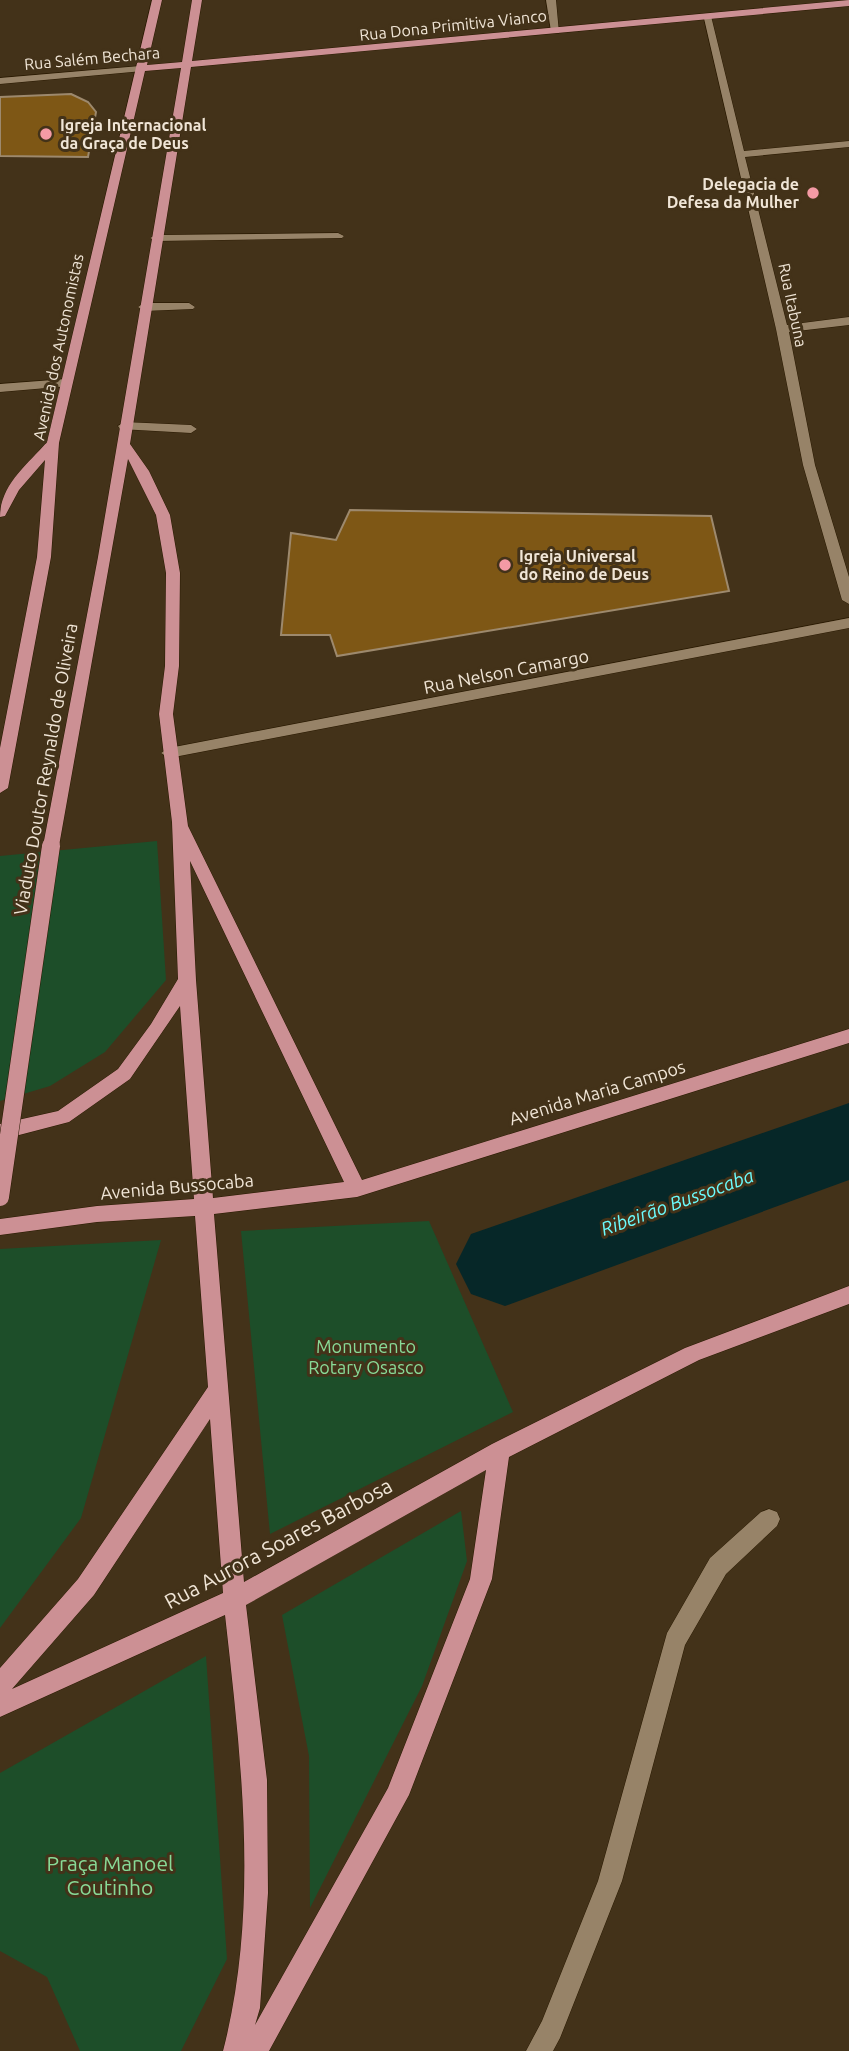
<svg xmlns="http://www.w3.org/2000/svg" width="849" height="2051" viewBox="0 0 849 2051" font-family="Ubuntu,sans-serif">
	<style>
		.green { fill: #1d4e29 }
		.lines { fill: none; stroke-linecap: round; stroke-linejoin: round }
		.river { fill: #062728; fill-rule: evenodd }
		.building { fill: #7e5715; stroke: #9d896d; stroke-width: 2 }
		.minor-casing { stroke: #291901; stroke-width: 1 }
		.major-casing { stroke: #291901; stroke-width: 1 }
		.minor { fill: #978368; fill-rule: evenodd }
		.major { fill: #cc9094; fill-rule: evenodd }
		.major-bridge-casing { stroke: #291901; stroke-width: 19; stroke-linecap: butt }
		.major-bridge { stroke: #cc9094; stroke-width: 18 }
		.poi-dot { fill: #f49aa5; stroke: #433219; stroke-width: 2.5 }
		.labels { text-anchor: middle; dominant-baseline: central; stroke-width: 6; stroke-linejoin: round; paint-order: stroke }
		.far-street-label { font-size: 16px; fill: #f0e5d6; stroke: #433219 }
		.far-poi-label { font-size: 16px; font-weight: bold; fill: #f0e5d6; stroke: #433219; text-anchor: start }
		.street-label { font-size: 18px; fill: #f0e5d6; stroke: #433219 }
		.park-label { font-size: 18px; fill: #88da97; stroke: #433219 }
		.water-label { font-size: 19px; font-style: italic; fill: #6bfcfe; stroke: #433219 }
		.near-street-label { font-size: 21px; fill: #f0e5d6; stroke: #433219 }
		.near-park-label { font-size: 21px; fill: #88da97; stroke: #433219 }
	</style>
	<rect width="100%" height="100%" fill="#433219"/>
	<g class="green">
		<path d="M157,841L166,980L105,1052L50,1086L0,1101V856Z"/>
		<path d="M429,1221L513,1412L270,1534L241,1231Z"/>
		<path d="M161,1240L81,1518L0,1628V1249Z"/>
		<path d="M461,1511L467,1561L422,1686L310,1908L309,1756L282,1615Z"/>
		<path d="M206,1656L227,1959L181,2051H80L47,1977L0,1951V1773Z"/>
	</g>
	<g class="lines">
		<path class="river" d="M849,1103V1180L505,1306L471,1294L456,1264L471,1234Z"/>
	</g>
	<g class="building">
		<path d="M71,94L88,102L96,112L88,157L0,156V97Z"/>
		<path d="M350,510L711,516L729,591L337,656L330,635H281L291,533L336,540Z"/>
	</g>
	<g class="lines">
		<defs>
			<g id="minor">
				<path d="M546,0H556L559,33L551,31Z"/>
				<path d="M703,14L711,16L744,151L849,141V147L745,157L787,325L849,317V325L789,332L815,465L849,577V604L842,600L803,465L776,329Z"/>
				<path d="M140,66L143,67V71L0,84V78Z"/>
				<path d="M338,233L344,236L342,238L156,241L150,238L156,235Z"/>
				<path d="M189,303L195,307L193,309L144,311L138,307L144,303Z"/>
				<path d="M66,379L72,383L70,386L0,392V384Z"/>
				<path d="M124,422L191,425L197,429L191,433L120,429L118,426Z"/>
				<path d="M849,618V628L169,758L161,753L169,748Z"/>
				<path d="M769,1509L777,1512L780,1519L777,1526L726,1574L685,1645L622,1881L560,2038L553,2051H526L542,2021L598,1881L667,1633L710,1558L761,1512Z"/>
			</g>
			<path id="major" d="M152,0H162L147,65L182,62L192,0H202L192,61L849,0V6L191,67L130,444L149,471L170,515L180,573L179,666L173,714L188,826L362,1180L849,1029V1043L357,1197L214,1214L244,1582L492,1444L685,1348L849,1286V1304L699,1360L509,1457L492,1579L409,1795L269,2051H223C260,1908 241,1759 225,1615L0,1717V1668L78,1579L208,1387L195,1216L97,1222L0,1235V1219L97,1206L194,1199L180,1006L130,1079L69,1122L0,1140V1124L58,1111L118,1069L151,1024L178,979L172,822L159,714L165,666L166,573L156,515L128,459L59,846L51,852L43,846L98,557L181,68L145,71L59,443L51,557L8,788L0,793V748L37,557L45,460L19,490L5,516L0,517C0,485 27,465 47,442ZM190,861L344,1182L213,1198L196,980ZM210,1419L223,1593L12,1689L94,1595ZM486,1470L470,1579L388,1788L255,2025L260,2008L268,1893L267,1780L246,1605Z"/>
		</defs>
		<use href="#minor" class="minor-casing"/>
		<use href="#major" class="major-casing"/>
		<use href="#minor" class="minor"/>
		<use href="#major" class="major"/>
		<defs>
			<path id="major-bridge" d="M0,1197L51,846"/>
		</defs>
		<use href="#major-bridge" class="major-bridge-casing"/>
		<use href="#major-bridge" class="major-bridge"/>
	</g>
	<g class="poi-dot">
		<circle cx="46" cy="134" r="7"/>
		<circle cx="813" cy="193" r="7"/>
		<circle cx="505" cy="565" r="7"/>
	</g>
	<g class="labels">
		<g class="far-street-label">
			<text transform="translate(453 25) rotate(-6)">Rua Dona Primitiva Vianco</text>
			<text transform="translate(92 58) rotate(-5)">Rua Salém Bechara</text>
			<text transform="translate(793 305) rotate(78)">Rua Itabuna</text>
			<text transform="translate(58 347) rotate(-78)">Avenida dos Autonomistas</text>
		</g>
		<g class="far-poi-label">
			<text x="60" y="125">Igreja Internacional<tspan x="60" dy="18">da Graça de Deus</tspan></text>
			<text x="799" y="184" text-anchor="end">Delegacia de<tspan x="799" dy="18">Defesa da Mulher</tspan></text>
			<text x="519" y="556">Igreja Universal<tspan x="519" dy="18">do Reino de Deus</tspan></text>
		</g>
		<g class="street-label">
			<text transform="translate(506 671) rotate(-11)">Rua Nelson Camargo</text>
			<text transform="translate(45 769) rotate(-80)">Viaduto Doutor Reynaldo de Oliveira</text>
			<text transform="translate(597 1092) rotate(-17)">Avenida Maria Campos</text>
			<text transform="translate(177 1186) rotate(-5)">Avenida Bussocaba</text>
		</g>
		<g class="park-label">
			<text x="366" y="1346">Monumento<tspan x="366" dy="21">Rotary Osasco</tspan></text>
		</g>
		<g class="water-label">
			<text transform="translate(677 1202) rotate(-20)">Ribeirão Bussocaba</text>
		</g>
		<g class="near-street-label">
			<text transform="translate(278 1543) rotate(-28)">Rua Aurora Soares Barbosa</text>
		</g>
		<g class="near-park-label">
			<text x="110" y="1863">Praça Manoel<tspan x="110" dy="24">Coutinho</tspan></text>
		</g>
	</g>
</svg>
